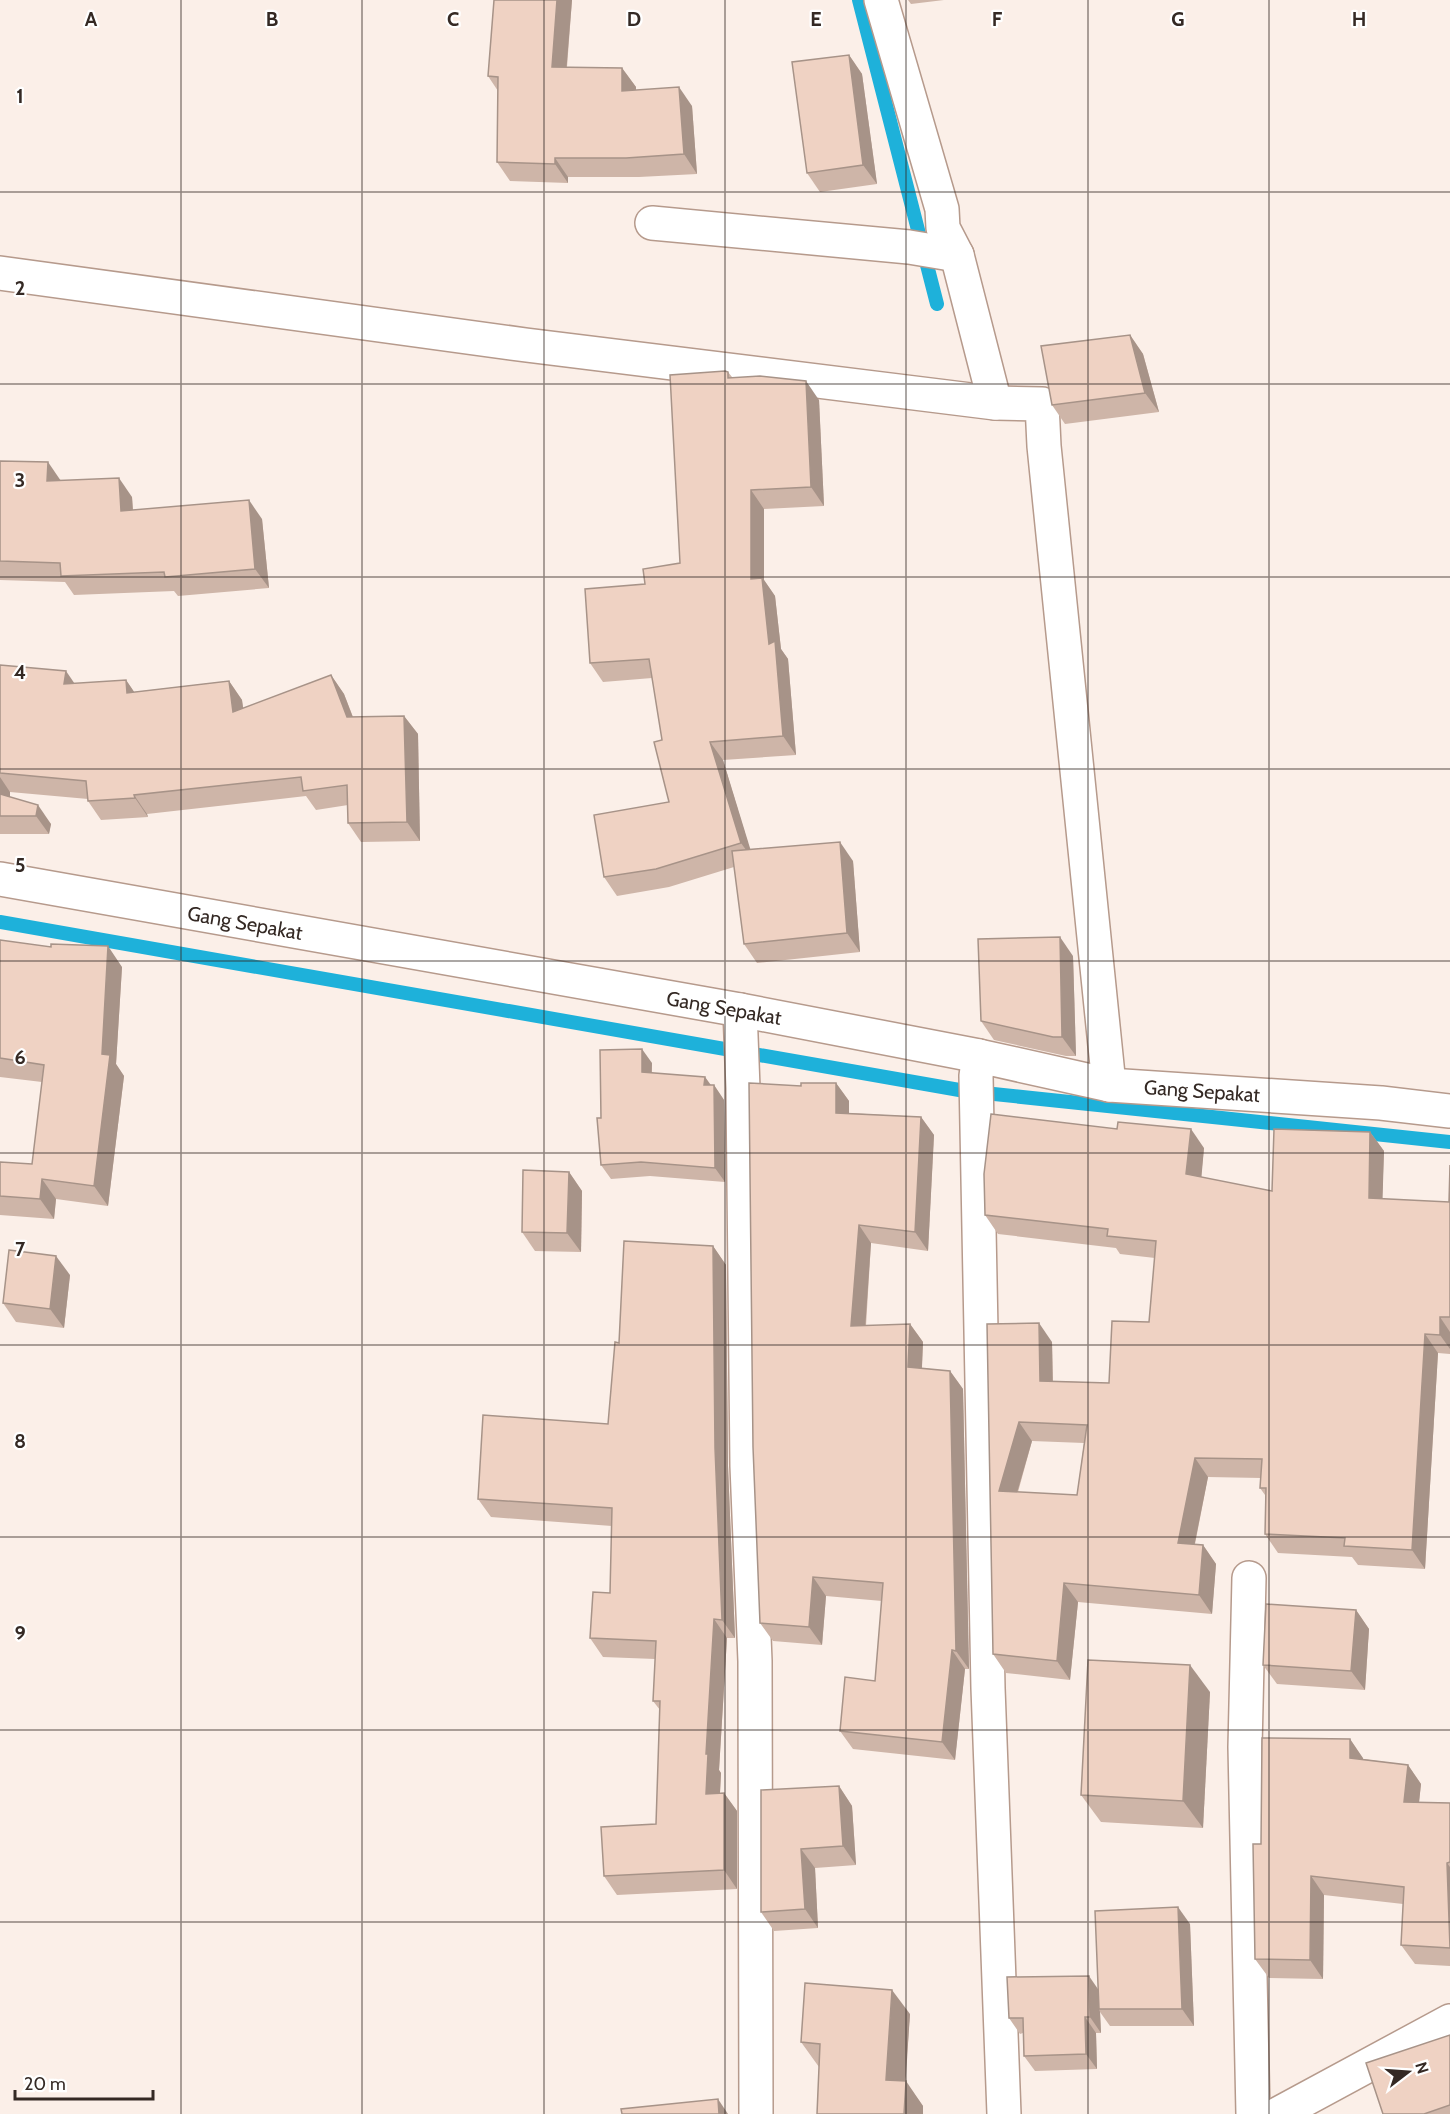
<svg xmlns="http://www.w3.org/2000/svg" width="1450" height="2114" viewBox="0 0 1450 2114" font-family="Cabin,sans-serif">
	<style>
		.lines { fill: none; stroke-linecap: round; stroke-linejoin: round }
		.stream { stroke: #1eb1da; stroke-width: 14 }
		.minor-casing { stroke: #b69a8c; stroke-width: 36 }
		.minor { stroke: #fff; stroke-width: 33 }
		.wall { fill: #ceb5a8; fill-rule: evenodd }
		.shaded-wall { fill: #a79388 }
		.building { fill: #efd2c3; stroke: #a79388; stroke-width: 1.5; fill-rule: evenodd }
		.grid { fill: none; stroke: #342924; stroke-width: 1.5; stroke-opacity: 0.55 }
		.labels { text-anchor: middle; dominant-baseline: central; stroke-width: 4.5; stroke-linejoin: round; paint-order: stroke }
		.street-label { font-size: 20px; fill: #342924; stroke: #fff }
		.grid-label { font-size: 20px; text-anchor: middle; font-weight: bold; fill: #342924; stroke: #fff; stroke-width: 4.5; stroke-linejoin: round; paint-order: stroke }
	</style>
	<rect width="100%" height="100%" fill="#fbefe8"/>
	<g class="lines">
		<g class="stream">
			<path d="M859,0L937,304"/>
			<path d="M0,922L965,1091L1450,1142"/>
		</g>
		<defs>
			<g id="minor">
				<path d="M652,223L909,247L957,255"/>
				<path d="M0,273L526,345L995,403L957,255L943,228L942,209L881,0"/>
				<path d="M995,403L1042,404L1044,446L1109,1085"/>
				<path d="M0,879L740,1010L979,1056L1109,1085L1381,1103L1450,1111"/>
				<path d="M740,1010L743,1088L747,1466L755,1661L756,2114"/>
				<path d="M979,1056L976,1076L988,1688L1004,2114"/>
				<path d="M1249,1578L1245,1747L1253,2114"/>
				<path d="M1278,2114L1450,2021"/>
			</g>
		</defs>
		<use href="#minor" class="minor-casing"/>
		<use href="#minor" class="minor"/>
	</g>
	<g class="wall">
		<path d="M494,0H572L567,67L622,68L636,87V90L692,106L697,174L639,177H568V183L510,181L497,162L498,91L488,76Z"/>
		<path d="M908,0H944L911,4Z"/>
		<path d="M849,55L862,74L877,184L820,192L807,173Z"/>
		<path d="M1130,335L1143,354L1159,412L1065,424L1052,405Z"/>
		<path d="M728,372L732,377L819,400L824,506L764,509V580L775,596L781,649L788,659L796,755L723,760L750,850L853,861L860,952L757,963L744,944L734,867L669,887L617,896L604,877L669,802L662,740L652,678L603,682L590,663L680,563Z"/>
		<path d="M0,461L61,480L132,497L133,510L262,519L269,588L178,596L174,591L74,595L65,582L0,580Z"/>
		<path d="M0,665L74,684L126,680L134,692L229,681L242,700L243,708L331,675L344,694L353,717L404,716L418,734L420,841L361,842L348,823V805L316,810L306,796L147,814L148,817L101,820L88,801V799L10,792V797L51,824L49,834H0Z"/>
		<path d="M0,940L122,967L116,1064L124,1076L108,1206L56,1199L54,1219L0,1215V1162L32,1164L42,1082L0,1077Z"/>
		<path d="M1073,956L1076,1056H1066L994,1040L981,1021Z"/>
		<path d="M652,1063V1073L705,1077L711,1085H714L724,1100L725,1182L650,1176L611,1179L601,1165V1118Z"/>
		<path d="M836,1083L849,1101V1113L921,1117L934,1135L928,1251L871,1243L866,1326L910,1324L923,1342L922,1368L950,1371L963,1389L969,1669H965L955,1760L853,1749L840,1731L875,1681L882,1601L826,1596L822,1645L773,1641L760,1623L801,1086Z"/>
		<path d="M1370,1132L1384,1151L1382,1199L1449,1202L1450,1165V1354L1438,1353L1425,1569L1358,1565L1352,1557L1278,1553L1265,1534V1495L1260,1488L1261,1478L1208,1477L1195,1544L1203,1545L1216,1564L1212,1614L1078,1602L1070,1680L1006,1673L993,1654L987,1324L1052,1342L1053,1381L1109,1383L1149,1322L1155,1258L1120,1254L1116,1248L998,1234L985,1215L1204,1148L1201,1177L1272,1191ZM1032,1441L1084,1443L1077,1495L1018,1492Z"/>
		<path d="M569,1172L582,1191L581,1252L535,1251L522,1232Z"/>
		<path d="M713,1246L726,1265L728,1466L735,1638H727L719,1770L721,1773L720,1793H724L737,1811V1889L617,1895L604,1876L656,1824L660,1710L653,1701L655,1659L603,1657L590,1638L610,1593L612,1526L491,1517L478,1499L608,1424L619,1343Z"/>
		<path d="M70,1275L64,1328L16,1322L3,1303Z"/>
		<path d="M1356,1610L1369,1629L1365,1690L1277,1684L1263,1665Z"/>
		<path d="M1210,1692L1203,1828L1101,1822L1081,1795Z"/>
		<path d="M1350,1739L1363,1759L1408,1765L1421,1784L1419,1802L1450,1803V1966L1415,1964L1401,1945L1403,1904L1324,1895L1323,1979L1269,1978L1255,1959L1261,1844Z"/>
		<path d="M839,1786L852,1806L856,1865L815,1868L818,1928L774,1931L761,1912Z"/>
		<path d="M1190,1924L1194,2026H1110L1100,2012L1101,2033H1096L1097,2069L1035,2071L1024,2056L1023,2033L1020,2034L1009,2018L1098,1989Z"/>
		<path d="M910,2014L905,2081L923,2106V2114H817L819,2067L801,2042Z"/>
		<path d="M1450,2035V2114H1383Z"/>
	</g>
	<g class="shaded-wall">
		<path d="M557,0H572L565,86L552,67Z"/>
		<path d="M849,55L862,74L877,184L863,165Z"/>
		<path d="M622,68L636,87L635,110L622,91Z"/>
		<path d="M679,87L692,106L697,174L684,154Z"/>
		<path d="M555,158L568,177V183L555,164Z"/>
		<path d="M1130,335L1143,354L1159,412L1145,393Z"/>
		<path d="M806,381L819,400L824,506L811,487Z"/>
		<path d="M48,462L61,481H47Z"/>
		<path d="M119,478L132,497L134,530L121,511Z"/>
		<path d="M751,490L764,509V580L775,596L781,649L788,659L796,755L783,736L769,644L751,579Z"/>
		<path d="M249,500L262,519L269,588L255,569Z"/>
		<path d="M66,671L79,690L64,684Z"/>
		<path d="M331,675L344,694L360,736L347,717Z"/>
		<path d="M126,680L139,699L127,693Z"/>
		<path d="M229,681L242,700L246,730L233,712Z"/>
		<path d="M404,716L418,734L420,841L407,822Z"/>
		<path d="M710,742L723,760L754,861L741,843Z"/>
		<path d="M0,777L10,792V812L0,798Z"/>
		<path d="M134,795L147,814L148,817L135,798Z"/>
		<path d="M38,805L51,824L49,834L36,816Z"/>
		<path d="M840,842L853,861L860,952L847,933Z"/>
		<path d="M1060,937L1073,956L1076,1056L1062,1037Z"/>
		<path d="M108,946L122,967L116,1064L124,1076L108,1206L94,1186Z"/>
		<path d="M642,1049L652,1063L651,1086L642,1072Z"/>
		<path d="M705,1077L714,1090V1085L724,1100L725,1182L715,1168L704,1085Z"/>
		<path d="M836,1083L849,1101V1131L836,1113Z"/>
		<path d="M921,1117L934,1135L928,1251L915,1232Z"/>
		<path d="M1191,1129L1204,1148L1200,1193L1186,1174Z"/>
		<path d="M1370,1132L1384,1151L1382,1217L1369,1198Z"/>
		<path d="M569,1172L582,1191L581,1252L567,1233Z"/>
		<path d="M42,1179L56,1199L54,1219L40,1199Z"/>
		<path d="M859,1225L871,1243L864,1345L851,1326Z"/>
		<path d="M713,1246L726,1265L728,1466L735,1638L722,1620L715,1448Z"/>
		<path d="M56,1256L70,1275L64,1328L50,1309Z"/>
		<path d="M1440,1317L1450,1332V1349L1440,1335Z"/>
		<path d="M1039,1323L1052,1342L1053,1400L1040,1381Z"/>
		<path d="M910,1324L923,1342L921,1386L908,1367Z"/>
		<path d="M1425,1334L1438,1353L1425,1569L1412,1550Z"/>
		<path d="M950,1371L963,1389L969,1669L956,1651Z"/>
		<path d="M1019,1422L1032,1441L1012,1510L999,1491Z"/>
		<path d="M1195,1458L1208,1477L1191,1562L1178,1543Z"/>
		<path d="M1203,1545L1216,1564L1212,1614L1199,1595Z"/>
		<path d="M813,1577L826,1596L822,1645L809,1627Z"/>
		<path d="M1064,1583L1078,1602L1070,1680L1057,1661Z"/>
		<path d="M1356,1610L1369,1629L1365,1690L1351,1671Z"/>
		<path d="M714,1619L727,1638L719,1770L721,1773L719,1812L706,1794V1754Z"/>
		<path d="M952,1650L965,1669L955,1760L942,1742Z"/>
		<path d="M1190,1665L1210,1692L1203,1828L1183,1801Z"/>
		<path d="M1350,1739L1363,1758V1777L1350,1758Z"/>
		<path d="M1408,1765L1421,1784L1417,1821L1404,1802Z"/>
		<path d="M839,1786L852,1806L856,1865L843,1846Z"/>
		<path d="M724,1793L737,1811V1889L724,1870Z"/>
		<path d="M801,1849L815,1868L818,1928L805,1909Z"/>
		<path d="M1447,1863L1450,1867V1948Z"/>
		<path d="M1311,1876L1324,1895L1323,1979L1310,1960Z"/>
		<path d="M1178,1907L1190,1924L1194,2026L1182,2009Z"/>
		<path d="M1089,1976L1100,1992L1099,2009L1100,2012L1101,2033L1090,2017Z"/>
		<path d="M892,1990L910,2014L904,2105L886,2080Z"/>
		<path d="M1085,2017L1096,2033L1097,2069L1086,2054Z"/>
		<path d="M906,2081L923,2106V2114H904Z"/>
		<path d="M718,2099L728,2114H719Z"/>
	</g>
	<g class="building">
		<path d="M494,0H557L552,67L622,68V91L679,87L684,154L626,158H555V164L497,162L498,77L488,76Z"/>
		<path d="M849,55L863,165L807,173L792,62Z"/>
		<path d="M1130,335L1145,393L1052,405L1041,346Z"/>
		<path d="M725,371L728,372V378L760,376L806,381L811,487L751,490V579L762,578L769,644L775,641L783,736L710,742L741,843L656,869L604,877L594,815L669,802L654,742L662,740L649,659L590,663L585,589L645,584L643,569L680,563L670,375Z"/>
		<path d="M0,461L48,462L47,481L119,478L121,511L249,500L255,569L165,577L164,572L61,576L60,563L0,561Z"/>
		<path d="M0,665L66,671L64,684L126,680L127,693L229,681L233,712L331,675L347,717L404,716L407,822L348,823L347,785L303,791L301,777L134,795L135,798L88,801L86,781L0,773Z"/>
		<path d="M0,794L38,805L36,816H0Z"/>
		<path d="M840,842L847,933L744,944L732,851Z"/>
		<path d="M1060,937L1062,1037H1053L981,1021L978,939Z"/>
		<path d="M0,940L51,947V944L108,946L102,1054L110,1055L94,1186L42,1179L40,1199L0,1196V1162L32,1164L44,1065L0,1058Z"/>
		<path d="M642,1049V1072L705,1077L704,1085H714L715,1168L641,1162L601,1165L597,1118H601L600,1050Z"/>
		<path d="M749,1083L801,1086V1083H836V1113L921,1117L915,1232L859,1225L851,1326L910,1324L908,1367L950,1371L956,1651L952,1650L942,1742L840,1731L845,1677L875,1681L883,1583L813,1577L809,1627L760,1623L753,1447Z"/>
		<path d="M991,1114L1117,1129L1118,1122L1191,1129L1186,1174L1272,1191L1274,1129L1370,1132L1369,1198L1449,1202L1450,1165V1317H1440V1335L1425,1334L1412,1550L1344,1546L1345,1538L1265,1534L1266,1488H1260L1262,1459L1195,1458L1178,1543L1203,1545L1199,1595L1064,1583L1057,1661L993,1654L987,1324L1039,1323L1040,1381L1109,1383L1112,1321L1149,1322L1156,1241L1107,1236L1108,1229L985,1215L984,1174ZM1019,1422L1087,1425L1077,1495L999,1491Z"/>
		<path d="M523,1170L569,1172L567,1233L522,1232Z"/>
		<path d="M624,1241L713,1246L715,1448L722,1620L714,1619L706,1754H708L706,1794L724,1793V1870L604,1876L601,1827L656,1824L660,1701H653L656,1641L590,1638L593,1592L610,1593L612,1508L478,1499L483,1415L608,1424L615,1342L619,1343Z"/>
		<path d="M9,1250L56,1256L50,1309L3,1303Z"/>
		<path d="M1266,1604L1356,1610L1351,1671L1263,1665Z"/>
		<path d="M1088,1660L1190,1665L1183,1801L1081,1795Z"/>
		<path d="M1262,1738L1350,1739V1758L1408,1765L1404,1802L1450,1803V1862L1447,1863L1450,1948L1401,1945L1404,1887L1311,1876L1310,1960L1255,1959L1253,1844H1261Z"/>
		<path d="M839,1786L843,1846L801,1849L805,1909L761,1912V1790Z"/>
		<path d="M1178,1907L1182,2009H1099L1095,1911Z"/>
		<path d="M1089,1976L1090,2017H1085L1086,2054L1024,2056L1023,2018H1009L1007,1977Z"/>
		<path d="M805,1983L892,1990L886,2080L906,2081L904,2114H817L820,2044L801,2042Z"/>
		<path d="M1450,2035V2105L1424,2114H1383L1366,2063Z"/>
		<path d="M718,2099L719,2114H622L621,2109Z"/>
	</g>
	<path class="grid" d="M181,0V2114M362,0V2114M544,0V2114M725,0V2114M906,0V2114M1088,0V2114M1269,0V2114M0,192H1450M0,384H1450M0,577H1450M0,769H1450M0,961H1450M0,1153H1450M0,1345H1450M0,1537H1450M0,1730H1450M0,1922H1450"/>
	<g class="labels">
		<g class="street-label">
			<text transform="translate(245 923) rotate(10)">Gang Sepakat</text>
			<text transform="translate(724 1008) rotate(10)">Gang Sepakat</text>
			<text transform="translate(1202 1091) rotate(4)">Gang Sepakat</text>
		</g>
	</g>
	<g class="grid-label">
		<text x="91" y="26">A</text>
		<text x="272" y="26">B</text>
		<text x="453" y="26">C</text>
		<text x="634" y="26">D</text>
		<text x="816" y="26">E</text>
		<text x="997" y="26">F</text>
		<text x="1178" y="26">G</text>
		<text x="1359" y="26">H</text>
		<text x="20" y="103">1</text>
		<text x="20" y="295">2</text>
		<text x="20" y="487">3</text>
		<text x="20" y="679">4</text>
		<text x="20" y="872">5</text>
		<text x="20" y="1064">6</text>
		<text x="20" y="1256">7</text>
		<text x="20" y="1448">8</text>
		<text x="20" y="1640">9</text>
	</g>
	<g transform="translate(1408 2072) rotate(73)" stroke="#ffffff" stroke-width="4.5" paint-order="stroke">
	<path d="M0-4.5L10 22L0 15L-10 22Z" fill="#342924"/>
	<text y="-9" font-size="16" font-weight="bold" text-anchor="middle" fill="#342924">N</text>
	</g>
	<path d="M15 2090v9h138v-9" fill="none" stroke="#342924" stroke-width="3"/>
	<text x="24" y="2090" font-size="18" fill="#342924" stroke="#ffffff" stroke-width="4.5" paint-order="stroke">20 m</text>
</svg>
